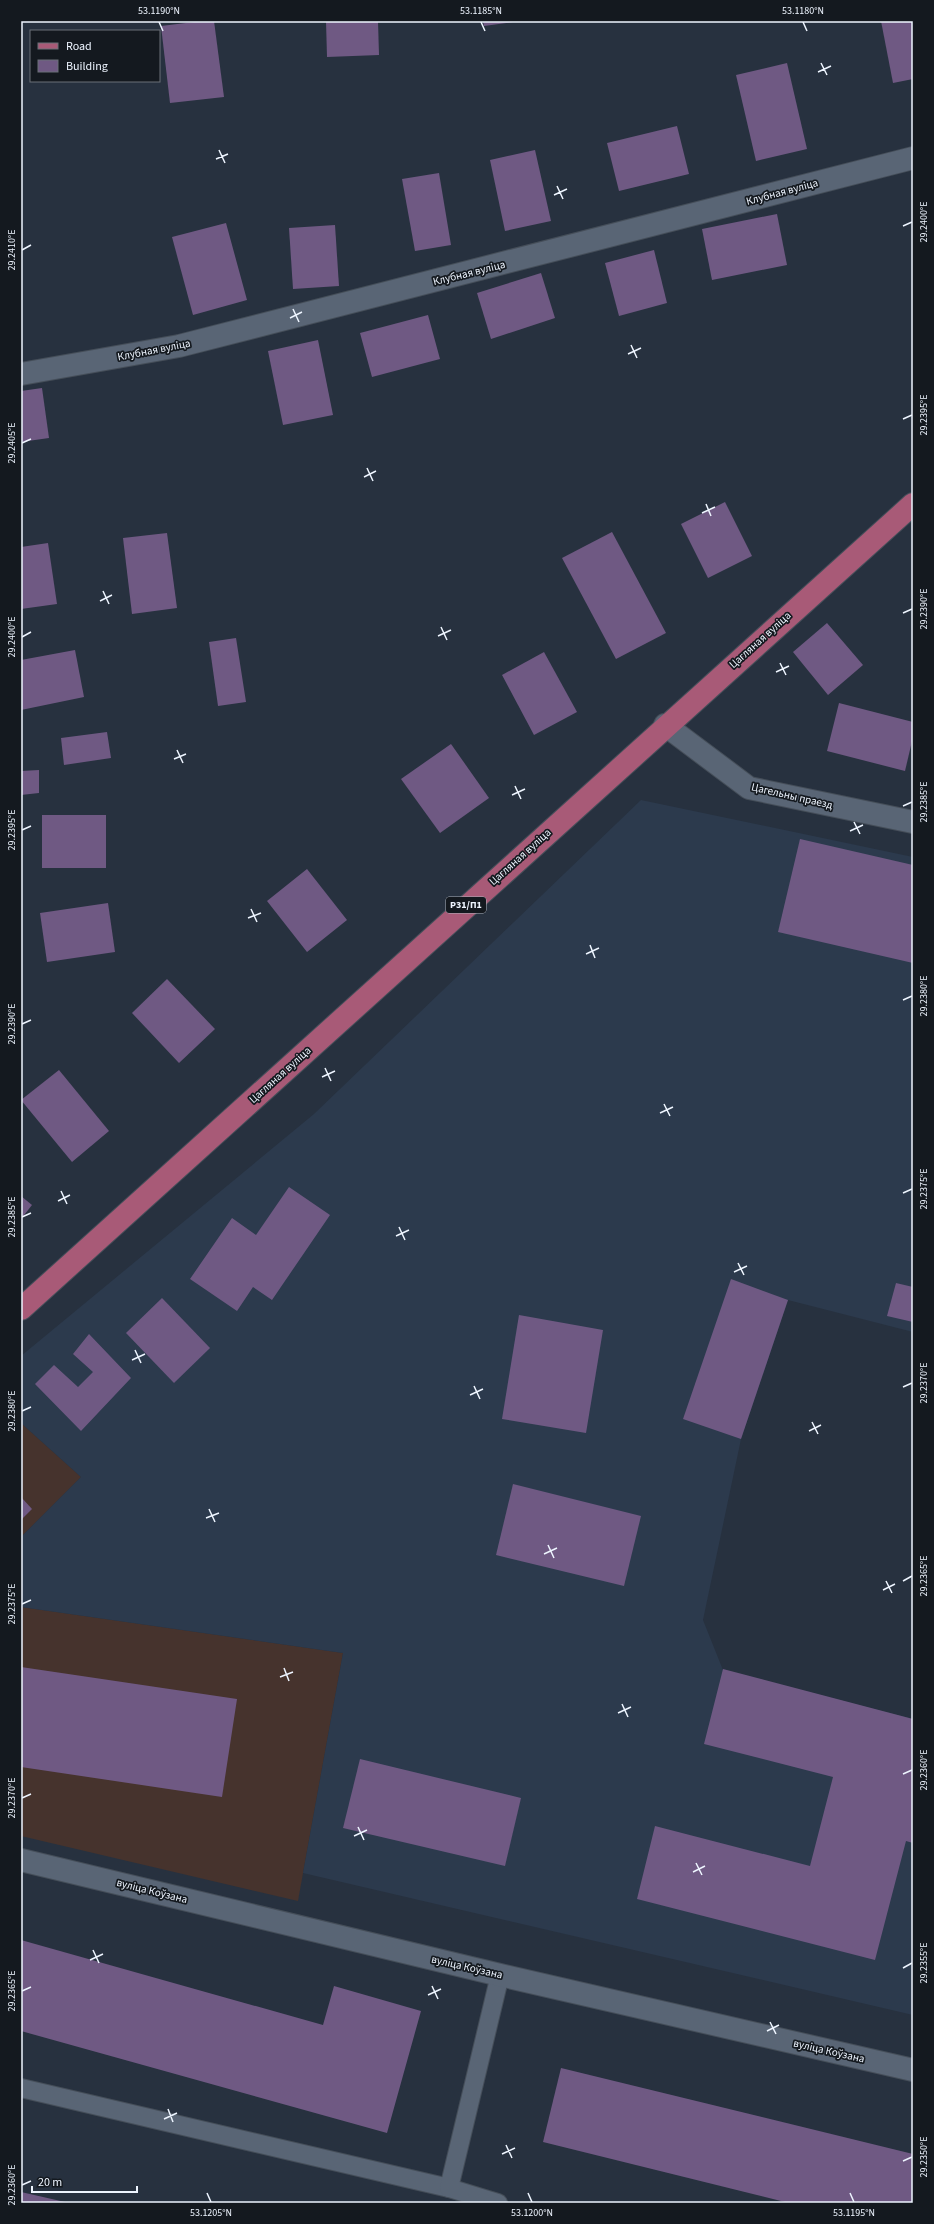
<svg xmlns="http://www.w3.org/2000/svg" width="934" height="2224" viewBox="0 0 934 2224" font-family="'Source Sans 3',sans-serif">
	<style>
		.commercial { fill: #46332d }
		.built { fill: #2c3a4d }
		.building { fill: #6f5983 }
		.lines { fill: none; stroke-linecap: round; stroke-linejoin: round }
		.service-casing { stroke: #454e59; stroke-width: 20 }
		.minor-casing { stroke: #454e59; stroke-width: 24 }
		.tertiary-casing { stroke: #454e59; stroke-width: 24 }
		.primary-casing { stroke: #454e59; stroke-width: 24 }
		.service { stroke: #596575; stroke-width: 18 }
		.minor { stroke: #596575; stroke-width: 22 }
		.tertiary { stroke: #596575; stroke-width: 22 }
		.primary { stroke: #a85a77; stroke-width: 22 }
		.ticks { fill: none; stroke: #eef5ff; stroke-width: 1.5 }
		.labels { text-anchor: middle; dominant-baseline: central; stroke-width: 3.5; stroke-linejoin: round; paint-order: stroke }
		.shield { fill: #14191f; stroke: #adb3bc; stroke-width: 1 }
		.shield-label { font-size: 10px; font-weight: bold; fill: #eef5ff }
		.street-label { font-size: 11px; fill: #eef5ff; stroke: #14191f }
		.neatline { fill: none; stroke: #eef5ff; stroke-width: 1.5 }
		.ticks-label { font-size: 10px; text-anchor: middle; fill: #eef5ff }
	</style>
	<rect width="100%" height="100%" fill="#27313f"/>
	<g class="commercial">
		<path d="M21,1423L81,1477L21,1537Z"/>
		<path d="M21,1607L343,1653L298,1901L21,1836Z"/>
	</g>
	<path class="built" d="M641,800L913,857V1332L788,1300L741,1439L703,1620L723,1670L913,1719V2015L303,1873L343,1653L21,1607V1537L81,1477L21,1423V1356L314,1114Z"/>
	<g class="building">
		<path d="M202,21H214L224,97L170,103L161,26Z"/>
		<path d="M326,21H378L379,55L327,57Z"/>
		<path d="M483,21H513V22L484,26Z"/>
		<path d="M881,21H913V79L893,83Z"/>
		<path d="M787,63L807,149L756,161L736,75Z"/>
		<path d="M677,126L689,174L619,191L607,143Z"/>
		<path d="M535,150L551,221L505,231L490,160Z"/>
		<path d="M439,173L451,245L415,251L402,179Z"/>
		<path d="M777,214L787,265L712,280L702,229Z"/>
		<path d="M226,223L247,300L193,315L172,237Z"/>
		<path d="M335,225L339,286L293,289L289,228Z"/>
		<path d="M654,250L667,303L619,316L605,263Z"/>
		<path d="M541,273L555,318L491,339L477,293Z"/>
		<path d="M428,315L440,359L372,377L360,333Z"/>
		<path d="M318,340L333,415L283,425L268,351Z"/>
		<path d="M42,388L49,438L21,442V391Z"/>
		<path d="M725,502L752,556L708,578L681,524Z"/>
		<path d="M612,532L666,633L616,659L562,558Z"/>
		<path d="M167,533L177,608L132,614L123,538Z"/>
		<path d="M48,543L57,604L21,609V547Z"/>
		<path d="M827,623L863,665L828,695L793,652Z"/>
		<path d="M236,638L246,702L218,706L209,642Z"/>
		<path d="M75,650L84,697L21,710V660Z"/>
		<path d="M544,652L577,712L534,735L502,675Z"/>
		<path d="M839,703L913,722V737L905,771L827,751Z"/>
		<path d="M107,732L111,758L64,765L61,738Z"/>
		<path d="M451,744L489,798L440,833L401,779Z"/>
		<path d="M39,770V793L21,795V771Z"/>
		<rect x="42" y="815" width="64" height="53"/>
		<path d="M800,839L913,865V963L778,932Z"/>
		<path d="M307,869L347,920L307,952L267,901Z"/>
		<path d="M108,903L115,952L47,962L40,913Z"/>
		<path d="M167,979L215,1029L179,1063L132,1013Z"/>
		<path d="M59,1070L109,1131L72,1162L21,1100Z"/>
		<path d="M289,1187L330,1215L272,1300L253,1287L237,1311L190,1279L232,1218L256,1235Z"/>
		<path d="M21,1196L32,1205L21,1219Z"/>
		<path d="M731,1279L788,1300L741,1439L683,1419Z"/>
		<path d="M896,1283L913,1287V1322L887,1316Z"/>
		<path d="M162,1298L210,1348L174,1383L126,1333Z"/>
		<path d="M519,1315L603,1330L586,1433L502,1419Z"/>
		<path d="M89,1334L131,1378L81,1431L35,1384L54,1365L78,1387L93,1372L73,1354Z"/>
		<path d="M513,1484L641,1516L624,1586L496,1555Z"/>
		<path d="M21,1497L32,1509L21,1520Z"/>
		<path d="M21,1667L237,1699L222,1797L21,1767Z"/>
		<path d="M723,1669L913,1719V1843L906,1841L875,1960L637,1899L655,1826L810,1866L833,1777L704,1744Z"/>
		<path d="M360,1759L521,1798L505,1866L343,1828Z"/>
		<path d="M21,1940L323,2025L334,1986L421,2011L387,2133L21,2031Z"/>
		<path d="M561,2068L913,2154V2203H789L543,2142Z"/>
		<path d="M21,2192L65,2202V2203H21Z"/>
	</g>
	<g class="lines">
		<defs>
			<g id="service">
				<path d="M21,2088L449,2188"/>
				<path d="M498,2203L449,2188L500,1975"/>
			</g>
			<g id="minor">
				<path d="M21,374L179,346L913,158"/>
				<path d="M665,725L749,788L913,822"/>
			</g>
			<path id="tertiary" d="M21,1860L500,1975L913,2070"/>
			<path id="primary" d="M21,1309L913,504"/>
		</defs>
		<use href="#service" class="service-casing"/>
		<use href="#minor" class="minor-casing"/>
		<use href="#tertiary" class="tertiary-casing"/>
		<use href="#primary" class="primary-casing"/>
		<use href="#service" class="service"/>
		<use href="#minor" class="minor"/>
		<use href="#tertiary" class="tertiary"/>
		<use href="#primary" class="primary"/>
	</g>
	<path class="ticks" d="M159,22L163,31M481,22L485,31M803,22L807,31M821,63L827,75M818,72L831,66M219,150L225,163M216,159L228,154M557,186L563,199M554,195L567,189M903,226L912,222M22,250L31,245M293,309L299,322M290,318L302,312M631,345L637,358M628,354L641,348M903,419L912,415M22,443L31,439M367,468L373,481M364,477L376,471M706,504L711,516M702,513L715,507M103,591L109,604M100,601L112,595M903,613L912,609M441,627L447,640M438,636L451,630M22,637L31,632M780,663L786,675M776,672L789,666M177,750L183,763M174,759L186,754M515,786L521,799M512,795L525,789M903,806L912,802M854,822L860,834M22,830L31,826M850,831L863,825M251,909L257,922M248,918L261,913M590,945L595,958M586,954L599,948M903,1000L912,996M22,1024L31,1020M325,1068L331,1081M322,1077L335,1071M664,1104L670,1116M660,1113L673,1107M61,1191L67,1204M903,1193L912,1189M58,1201L70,1195M22,1217L31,1213M399,1227L405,1240M396,1236L409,1230M738,1263L744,1275M734,1272L747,1266M135,1350L141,1363M132,1360L145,1354M474,1386L480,1399M903,1387L912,1383M470,1395L483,1389M22,1411L31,1407M812,1422L818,1434M809,1431L821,1425M209,1509L215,1522M206,1518L219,1513M548,1545L554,1558M544,1554L557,1548M886,1581L892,1593M903,1581L912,1576M883,1590L895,1584M22,1604L31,1600M284,1668L289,1681M280,1677L293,1672M622,1704L628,1717M618,1713L631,1707M903,1774L912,1770M22,1798L31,1794M358,1827L364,1840M354,1836L367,1830M696,1863L702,1875M693,1872L705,1866M93,1950L99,1963M90,1960L103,1954M903,1968L912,1963M432,1986L438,1999M22,1991L31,1987M428,1995L441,1989M770,2022L776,2034M767,2031L779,2025M168,2109L173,2122M164,2119L177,2113M506,2145L512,2158M502,2154L515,2148M903,2161L912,2157M22,2185L31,2181M207,2193L211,2202M528,2193L532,2202M850,2193L854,2202"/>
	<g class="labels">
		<rect class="shield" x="446" y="897" width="40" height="16" rx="3"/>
		<g class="shield-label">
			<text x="466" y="905">Р31/П1</text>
		</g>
		<g class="street-label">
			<text transform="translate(782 192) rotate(-15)">Клубная вуліца</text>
			<text transform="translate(469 273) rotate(-14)">Клубная вуліца</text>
			<text transform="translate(154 350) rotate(-11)">Клубная вуліца</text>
			<text transform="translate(760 640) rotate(-42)">Цагляная вуліца</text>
			<text transform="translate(792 796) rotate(13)">Цагельны праезд</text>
			<text transform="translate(520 857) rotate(-42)">Цагляная вуліца</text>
			<text transform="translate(280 1075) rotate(-42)">Цагляная вуліца</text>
			<text transform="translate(152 1891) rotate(14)">вуліца Коўзана</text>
			<text transform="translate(467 1967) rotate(13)">вуліца Коўзана</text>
			<text transform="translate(829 2051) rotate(13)">вуліца Коўзана</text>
		</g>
	</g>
	<rect width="934" height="2224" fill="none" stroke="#14191f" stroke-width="44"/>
	<rect x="30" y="30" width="130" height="52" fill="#14191f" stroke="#6b7179"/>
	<rect x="38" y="43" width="20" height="6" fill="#a85a77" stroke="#6b7179"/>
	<text x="66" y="50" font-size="12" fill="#eef5ff">Road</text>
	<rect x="38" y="60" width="20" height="12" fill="#6f5983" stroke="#6b7179"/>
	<text x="66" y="70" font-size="12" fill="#eef5ff">Building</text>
	<path d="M32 2186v6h105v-6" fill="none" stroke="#eef5ff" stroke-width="2"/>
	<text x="38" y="2186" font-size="12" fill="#eef5ff" stroke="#14191f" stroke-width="3" paint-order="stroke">20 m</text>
	<rect x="22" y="22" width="890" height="2180" class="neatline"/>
	<g class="ticks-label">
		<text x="159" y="14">53.1190°N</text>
		<text x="481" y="14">53.1185°N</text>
		<text x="803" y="14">53.1180°N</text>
		<text transform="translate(923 222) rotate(-90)" y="4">29.2400°E</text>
		<text transform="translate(11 250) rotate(-90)" y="4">29.2410°E</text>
		<text transform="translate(923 415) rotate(-90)" y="4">29.2395°E</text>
		<text transform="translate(11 443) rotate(-90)" y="4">29.2405°E</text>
		<text transform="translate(923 609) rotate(-90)" y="4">29.2390°E</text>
		<text transform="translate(11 637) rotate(-90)" y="4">29.2400°E</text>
		<text transform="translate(923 802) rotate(-90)" y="4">29.2385°E</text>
		<text transform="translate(11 830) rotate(-90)" y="4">29.2395°E</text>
		<text transform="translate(923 996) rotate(-90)" y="4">29.2380°E</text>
		<text transform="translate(11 1024) rotate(-90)" y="4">29.2390°E</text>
		<text transform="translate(923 1189) rotate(-90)" y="4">29.2375°E</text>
		<text transform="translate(11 1217) rotate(-90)" y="4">29.2385°E</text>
		<text transform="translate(923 1383) rotate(-90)" y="4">29.2370°E</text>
		<text transform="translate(11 1411) rotate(-90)" y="4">29.2380°E</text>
		<text transform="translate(923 1576) rotate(-90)" y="4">29.2365°E</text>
		<text transform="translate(11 1604) rotate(-90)" y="4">29.2375°E</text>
		<text transform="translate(923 1770) rotate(-90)" y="4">29.2360°E</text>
		<text transform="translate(11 1798) rotate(-90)" y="4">29.2370°E</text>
		<text transform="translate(923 1963) rotate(-90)" y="4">29.2355°E</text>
		<text transform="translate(11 1991) rotate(-90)" y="4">29.2365°E</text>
		<text transform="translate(923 2157) rotate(-90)" y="4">29.2350°E</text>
		<text transform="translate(11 2185) rotate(-90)" y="4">29.2360°E</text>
		<text x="211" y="2216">53.1205°N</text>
		<text x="532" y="2216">53.1200°N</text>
		<text x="854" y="2216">53.1195°N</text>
	</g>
</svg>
